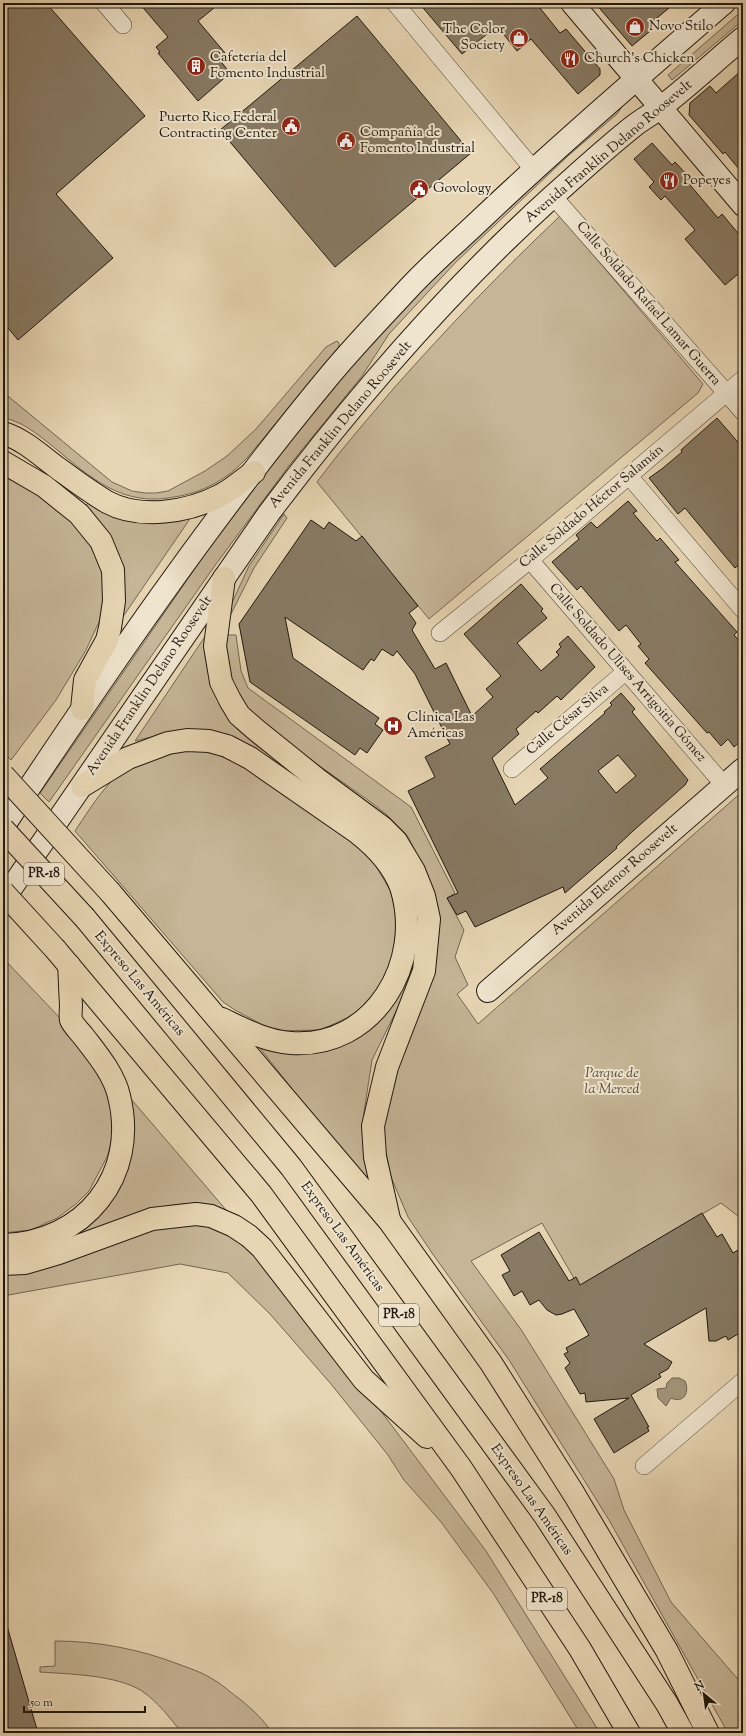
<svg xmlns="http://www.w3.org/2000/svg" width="746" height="1736" viewBox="0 0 746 1736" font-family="'Sorts Mill Goudy',serif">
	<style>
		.green { fill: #c6b597; stroke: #746652 }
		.water { fill: #a4957b; stroke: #70634f }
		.building { fill: #887a64; stroke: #22180e; fill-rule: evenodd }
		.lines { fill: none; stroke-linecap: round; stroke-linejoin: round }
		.street-casing { stroke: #534737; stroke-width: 18 }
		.secondary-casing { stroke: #22180e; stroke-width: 24 }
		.highway-casing { stroke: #22180e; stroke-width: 24 }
		.street { stroke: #efe4ce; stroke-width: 17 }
		.secondary { stroke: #efe4ce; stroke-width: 22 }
		.highway { stroke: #e7d5b3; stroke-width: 22 }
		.highway-bridge-casing { stroke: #22180e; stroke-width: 24; stroke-linecap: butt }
		.highway-bridge { stroke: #e7d5b3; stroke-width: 22 }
		.labels { text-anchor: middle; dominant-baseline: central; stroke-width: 4; stroke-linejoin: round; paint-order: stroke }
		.shield { fill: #efe4ce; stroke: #605548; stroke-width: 1 }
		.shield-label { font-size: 13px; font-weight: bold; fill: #22180e }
		.poi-label { font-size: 14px; fill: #22180e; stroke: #efe4ce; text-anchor: start }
		.street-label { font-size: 14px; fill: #22180e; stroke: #efe4ce }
		.park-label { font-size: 14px; font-style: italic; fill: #534737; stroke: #efe4ce }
	</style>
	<rect width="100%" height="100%" fill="#e7d5b3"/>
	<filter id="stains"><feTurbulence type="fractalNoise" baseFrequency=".005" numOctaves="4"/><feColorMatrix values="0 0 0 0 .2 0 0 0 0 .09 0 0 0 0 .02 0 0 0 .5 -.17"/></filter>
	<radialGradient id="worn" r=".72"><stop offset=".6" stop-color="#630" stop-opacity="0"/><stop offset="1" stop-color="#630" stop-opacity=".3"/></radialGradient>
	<g class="green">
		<path d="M743,10V20L672,80L668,75Z"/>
		<path d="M624,104L617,114L569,155L456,262L389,334L362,376L288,467L216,564L49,802L40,793L205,554L276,459L352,366L383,329L452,258Z"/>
		<path d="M560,216L703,384L698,393L429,619L317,482C341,449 368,419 394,388C447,328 502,271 560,216Z"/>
		<path d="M337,341L339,343V347L247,458C227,479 203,493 174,497C163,499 152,500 140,498C96,492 64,451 28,428C21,423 11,420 3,417V392L112,482L132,491L145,493H156L168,491L205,471L227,456L256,429L326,347Z"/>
		<path d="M3,472L63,511L88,541L104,573L106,607L86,650L56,700L11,760L3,752Z"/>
		<path d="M91,500L196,510L120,621L99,524L86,505Z"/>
		<path d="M284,514L287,518L254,568L229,618L228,611L249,566Z"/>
		<path d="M210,629L207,652L215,683L225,708L237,729L258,747L373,826L396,852L407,871L415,894L418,923L416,956L403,997L372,1060L364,1112V1147L369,1177L365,1181L259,1047C271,1045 283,1050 295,1050C318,1051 340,1045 359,1034C371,1027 383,1012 390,1001C399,987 408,970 412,954C421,911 405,861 372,833L366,854L374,863L390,890L399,916L396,948L381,988L355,1014L321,1030L274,1031L235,1010L223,1002L75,831C85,816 95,800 107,786C132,757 178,741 215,754C237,761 255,775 275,784L269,759C257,752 245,743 232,738C200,726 166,733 135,741Z"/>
		<path d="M223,635H236L241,671L248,688L411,807L455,893L447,898L464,930L455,957L468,985L457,994L478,1024L743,791V1220L721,1203L579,1287L542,1223L471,1261L522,1331L614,1479L624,1510L671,1602L743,1685V1733H728L609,1520L509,1360L432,1253L408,1217L391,1177L385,1147L384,1122L436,904L428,876L407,835L386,814L368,800L260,724L231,691Z"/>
		<path d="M3,958L59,1017L86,1048L114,1098L115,1131L107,1157L89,1191L76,1204L57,1218L31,1230L3,1233Z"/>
		<path d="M131,1099L227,1211H223C213,1209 203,1206 193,1204C162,1201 99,1228 68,1239C89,1218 122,1194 129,1165C134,1145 130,1121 129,1100Z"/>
		<path d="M187,1224L214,1225L236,1234L317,1326L486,1551L600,1733H580L493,1593L441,1522L404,1480L388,1455L331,1384L270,1314L228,1273L180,1264L3,1296V1270L160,1226Z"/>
		<path d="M55,1641C97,1641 139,1649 178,1664C189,1668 201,1672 211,1678C222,1684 231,1693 241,1700C253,1710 264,1720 272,1733H182C170,1718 158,1702 142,1691C117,1675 69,1674 40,1672V1667L55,1666Z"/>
	</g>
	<path class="water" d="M672,1378H679L685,1381C690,1392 684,1404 671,1398L666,1406L658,1398L657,1389L666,1388L667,1383Z"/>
	<g class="building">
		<path d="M3,3H46L145,116L56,194L113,258L18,340L3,322Z"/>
		<path d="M139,3H220L198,21L225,53L218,58L230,73L198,101L158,53L160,52L156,47L168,37Z"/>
		<path d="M419,3H536L560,33L566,29L600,69V75L578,94L531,39L517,51L497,26L462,54Z"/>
		<path d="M595,3H675L651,23L655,27L632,46Z"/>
		<path d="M357,16L471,153L335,267L220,130Z"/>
		<path d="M743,69V174L725,152L723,154L689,115L690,103L710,86L716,93Z"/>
		<path d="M652,143L672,165L675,162L688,176L685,179L718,218L722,214L743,239V270L725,285L685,239L695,230L665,196L661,200L649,187L654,182L634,159Z"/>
		<path d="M717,418L743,448V561L735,568L685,508L678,514L649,478L663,468L682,452L681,450Z"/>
		<path d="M628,501L637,511L633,513L657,541L660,538L679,560L675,562L737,632L734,635L743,645V739L734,747L728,739L721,746L709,732L707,733L645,663L649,659L638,646L641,644L626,625L619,631L581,586L577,590L552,562L579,539L576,535L591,522L597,528Z"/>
		<path d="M311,520L324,529L329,522L356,541L362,536L418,606L409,613L416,623L412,630L435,669L446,663L472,716L493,697L486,689L501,676L464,634L521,584L543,609L541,611L547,618L517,643L541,671L559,655L556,652L561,647L559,644L568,636L595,667L561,700L557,696L538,713L536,711L516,729L519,734L492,758L515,805L548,778L540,769L605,713L604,712L612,705L610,703L621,693L635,709L632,712L688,780L685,785L633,831L616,847L617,848L565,893L563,887L475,927L466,911L457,915L447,898L458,893L408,791L435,777L425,757L450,744L415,674L397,651L393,656L382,649L374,661L371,659L363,670L285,617L293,658L379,718L375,724L383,730L367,753L360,748L355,755L250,682L239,624ZM618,755L636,776L616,793L598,771Z"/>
		<path d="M702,1213L717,1237L722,1234L733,1253L743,1247V1331L728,1340L726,1336L716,1341H709L706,1308L644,1344L672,1362L668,1369L659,1374L661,1377L631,1395L649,1427H647L649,1431L614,1453L594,1419L629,1398L586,1402L585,1393L580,1394L565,1368L570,1363L564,1354L568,1352L566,1348L589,1335L574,1309L562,1314L556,1315L547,1310L539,1300L530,1305L522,1291L514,1296L502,1275L510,1271L501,1255L539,1232L569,1281L576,1277L580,1285Z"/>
		<path d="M3,1626H7L38,1733H3Z"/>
	</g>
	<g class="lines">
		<defs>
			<g id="street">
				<path d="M104,3L123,25"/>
				<path d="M395,3L533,169"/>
				<path d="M553,196L743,412"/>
				<path d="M629,476L743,610"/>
				<path d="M530,560L724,785"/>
				<path d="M440,633L530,560L743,379"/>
				<path d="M512,769L625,672"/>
				<path d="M644,1466L743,1381"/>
			</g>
			<g id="secondary">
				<path d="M572,3L743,205"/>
				<path d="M3,827C106,672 211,518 330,375C355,345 382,317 408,289C431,264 456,243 480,220C559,145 642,74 724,3"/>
				<path d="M3,900L269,513C354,400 448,291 553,196C580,172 607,147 635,125C643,119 652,114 660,108C689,86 715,61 743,38"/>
				<path d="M488,991L743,769"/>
			</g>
			<g id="highway">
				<path d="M3,433C25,440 41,456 59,469C74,480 90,492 107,502C140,520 189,512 221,495C233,489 243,479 254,472"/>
				<path d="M3,462L44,486L79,514L101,541L113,570L114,601L110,628L107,640L85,680L82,709"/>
				<path d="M224,578L215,646L221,682L230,700L239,715L255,729L317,779L382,827L396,841L414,871L424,896L429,919L424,971L387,1067L373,1126L375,1157L389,1219"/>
				<path d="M82,786L128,758L168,743L187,740L209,741L227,746L250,758L358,833C377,848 393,865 401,887C425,962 374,1049 291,1043C265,1041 245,1030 222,1019"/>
				<path d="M110,892L390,1222L491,1363L574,1494L667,1651L708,1733"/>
				<path d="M85,918L291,1167L545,1516L667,1704L683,1733"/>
				<path d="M56,950L261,1194L461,1468L580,1649L629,1733"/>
				<path d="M3,1245C84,1243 139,1176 119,1096C114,1074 97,1054 84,1037C80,1032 73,1025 71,1020C70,1015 71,1009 71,1005C70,991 70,978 69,965"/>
				<path d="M3,1264L25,1263L59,1253L152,1219L196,1214L211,1216L234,1226L249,1236L262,1248L364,1380L427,1437"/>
			</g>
		</defs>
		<use href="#street" class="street-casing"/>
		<use href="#secondary" class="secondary-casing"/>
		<use href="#highway" class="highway-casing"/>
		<use href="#street" class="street"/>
		<use href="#secondary" class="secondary"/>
		<use href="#highway" class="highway"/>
		<defs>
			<g id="highway-bridge">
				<path d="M3,775L110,892"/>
				<path d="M3,829L85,918"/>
				<path d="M3,892L56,950"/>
			</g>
		</defs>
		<use href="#highway-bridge" class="highway-bridge-casing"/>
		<use href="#highway-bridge" class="highway-bridge"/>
	</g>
	<defs>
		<symbol id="shop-disc" viewBox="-11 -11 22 22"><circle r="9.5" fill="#8f2418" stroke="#efe4ce"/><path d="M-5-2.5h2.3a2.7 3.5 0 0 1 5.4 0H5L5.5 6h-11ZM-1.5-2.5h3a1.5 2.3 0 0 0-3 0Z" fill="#fff"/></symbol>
		<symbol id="restaurant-disc" viewBox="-11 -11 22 22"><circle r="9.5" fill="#8f2418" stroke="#efe4ce"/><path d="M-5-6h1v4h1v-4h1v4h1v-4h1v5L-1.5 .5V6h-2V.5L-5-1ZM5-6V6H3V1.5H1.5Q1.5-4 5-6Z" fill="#fff"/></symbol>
		<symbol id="building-disc" viewBox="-11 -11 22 22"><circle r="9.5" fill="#8f2418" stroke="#efe4ce"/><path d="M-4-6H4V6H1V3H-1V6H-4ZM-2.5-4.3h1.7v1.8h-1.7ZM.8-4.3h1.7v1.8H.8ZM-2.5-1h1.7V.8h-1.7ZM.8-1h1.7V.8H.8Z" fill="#fff"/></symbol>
		<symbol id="civic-disc" viewBox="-11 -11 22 22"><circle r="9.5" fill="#8f2418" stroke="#efe4ce"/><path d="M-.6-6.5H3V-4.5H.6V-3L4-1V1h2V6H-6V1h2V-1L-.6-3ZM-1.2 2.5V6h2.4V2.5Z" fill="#fff"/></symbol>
		<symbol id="hospital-disc" viewBox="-11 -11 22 22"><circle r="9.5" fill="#8f2418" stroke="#efe4ce"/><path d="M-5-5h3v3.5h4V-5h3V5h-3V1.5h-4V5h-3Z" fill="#fff"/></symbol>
	</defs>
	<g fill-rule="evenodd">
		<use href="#shop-disc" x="624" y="16" width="22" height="22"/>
		<use href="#shop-disc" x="508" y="27" width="22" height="22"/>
		<use href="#restaurant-disc" x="559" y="48" width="22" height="22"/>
		<use href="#building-disc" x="185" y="55" width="22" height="22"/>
		<use href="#civic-disc" x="280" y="115" width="22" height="22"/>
		<use href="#civic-disc" x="335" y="130" width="22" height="22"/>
		<use href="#restaurant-disc" x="658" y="170" width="22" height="22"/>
		<use href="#civic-disc" x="408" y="178" width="22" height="22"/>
		<use href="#hospital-disc" x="382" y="715" width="22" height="22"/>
	</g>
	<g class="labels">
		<g class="shield">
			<rect x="24" y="863" width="40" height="22" rx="3"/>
			<rect x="379" y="1304" width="40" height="22" rx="3"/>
			<rect x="527" y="1588" width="40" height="22" rx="3"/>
		</g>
		<g class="shield-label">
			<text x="44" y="874">PR-18</text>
			<text x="399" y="1315">PR-18</text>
			<text x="547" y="1599">PR-18</text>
		</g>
		<g class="poi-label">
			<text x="649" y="27">Novo Stilo</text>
			<text x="505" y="30" text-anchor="end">The Color<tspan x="505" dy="16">Society</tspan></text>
			<text x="210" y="58">Cafetería del<tspan x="210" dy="16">Fomento Industrial</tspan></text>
			<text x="584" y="59">Church's Chicken</text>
			<text x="277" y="118" text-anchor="end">Puerto Rico Federal<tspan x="277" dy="16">Contracting Center</tspan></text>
			<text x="360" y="133">Compañía de<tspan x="360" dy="16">Fomento Industrial</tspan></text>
			<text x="683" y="181">Popeyes</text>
			<text x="433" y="189">Govology</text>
			<text x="407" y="718">Clínica Las<tspan x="407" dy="16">Américas</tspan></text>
		</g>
		<g class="street-label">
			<text transform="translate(609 152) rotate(-40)">Avenida Franklin Delano Roosevelt</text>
			<text transform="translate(648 304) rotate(49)">Calle Soldado Rafael Lamar Guerra</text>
			<text transform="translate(341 425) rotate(-50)">Avenida Franklin Delano Roosevelt</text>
			<text transform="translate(592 507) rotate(-40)">Calle Soldado Héctor Salamán</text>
			<text transform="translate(627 673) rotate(49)">Calle Soldado Ulises Arrigoitia Gómez</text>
			<text transform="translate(150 686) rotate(-56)">Avenida Franklin Delano Roosevelt</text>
			<text transform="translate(568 720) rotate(-40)">Calle César Silva</text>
			<text transform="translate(615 880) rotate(-41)">Avenida Eleanor Roosevelt</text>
			<text transform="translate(139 984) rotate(50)">Expreso Las Américas</text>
			<text transform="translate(342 1237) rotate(54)">Expreso Las Américas</text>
			<text transform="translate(531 1500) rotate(55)">Expreso Las Américas</text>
		</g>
		<g class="park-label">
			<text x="612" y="1074">Parque de<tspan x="612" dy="16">la Merced</tspan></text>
		</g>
	</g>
	<rect width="746" height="1736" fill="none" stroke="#e7d5b3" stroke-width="16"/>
	<rect x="4" y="4" width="738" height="1728" fill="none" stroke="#22180e" stroke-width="2"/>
	<rect x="8" y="8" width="730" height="1720" fill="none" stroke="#22180e"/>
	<g transform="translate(704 1694) rotate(331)" stroke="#efe4ce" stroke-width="3" paint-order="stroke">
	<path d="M0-3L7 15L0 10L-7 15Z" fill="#22180e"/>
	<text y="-6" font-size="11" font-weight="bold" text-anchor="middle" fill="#22180e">N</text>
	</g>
	<path d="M24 1706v6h121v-6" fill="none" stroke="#22180e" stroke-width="2"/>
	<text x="30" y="1706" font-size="12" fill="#22180e" stroke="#efe4ce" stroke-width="3" paint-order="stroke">50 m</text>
	<rect width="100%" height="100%" filter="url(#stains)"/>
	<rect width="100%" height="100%" fill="url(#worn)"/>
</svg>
